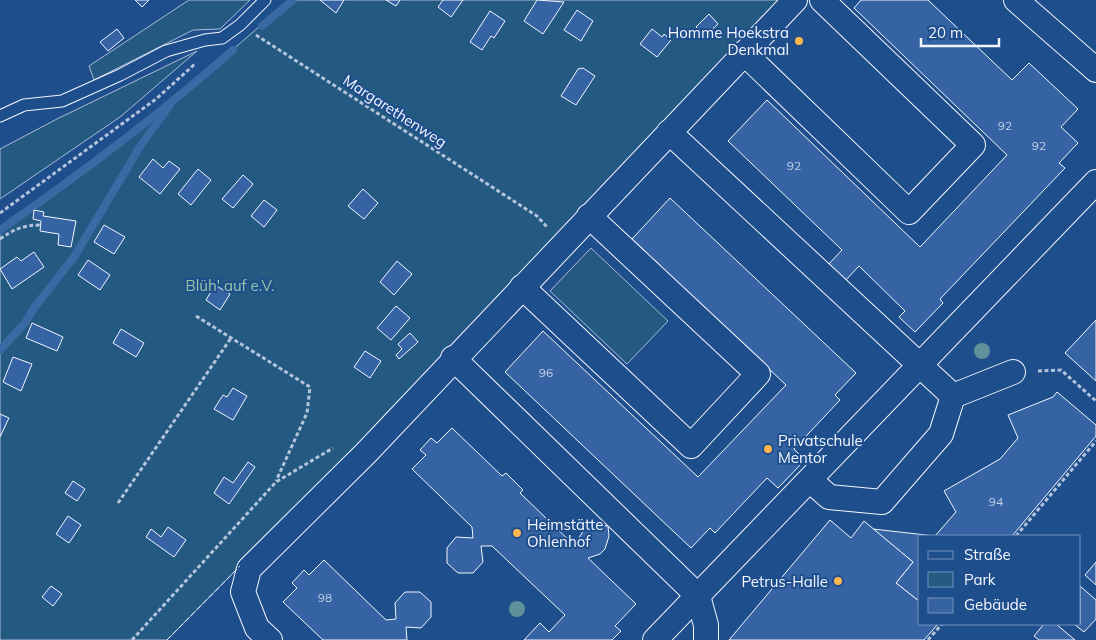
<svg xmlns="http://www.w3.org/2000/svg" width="1096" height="640" viewBox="0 0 1096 640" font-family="Mulish,sans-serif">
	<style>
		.green { fill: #245a82; stroke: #a8bbd7 }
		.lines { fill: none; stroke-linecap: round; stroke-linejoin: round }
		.stream { stroke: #3b69a3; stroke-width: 8 }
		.building { fill: #3563a3; stroke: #f2f6ff }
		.lane-casing { stroke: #f2f6ff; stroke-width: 13 }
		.street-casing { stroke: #f2f6ff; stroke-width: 26 }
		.path { stroke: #b3c4dc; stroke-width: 3; stroke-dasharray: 4 2.5; stroke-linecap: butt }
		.lane { stroke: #1f4e8c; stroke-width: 11 }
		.street { stroke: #1f4e8c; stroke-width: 24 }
		.fence { stroke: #f2f6ff; stroke-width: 1; stroke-dasharray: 6 2.5; stroke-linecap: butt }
		.tree { fill: #61919a }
		.poi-dot { fill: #ffb74d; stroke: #1f4e8c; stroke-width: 2 }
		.labels { text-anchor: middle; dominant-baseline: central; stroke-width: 4; stroke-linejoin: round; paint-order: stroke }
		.number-label { font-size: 12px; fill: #c3d1e8 }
		.poi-label { font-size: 15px; fill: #f2f6ff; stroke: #1f4e8c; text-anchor: end }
		.street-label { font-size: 15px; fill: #f2f6ff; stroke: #1f4e8c }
		.park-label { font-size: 15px; fill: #97c8a6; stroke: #1f4e8c }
	</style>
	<rect width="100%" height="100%" fill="#1f4e8c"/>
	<g class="green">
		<path d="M189,0H250L220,29L193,30L94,80L89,66Z"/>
		<path d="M290,0H783L307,498L167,640H0V232L170,104Z"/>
		<path d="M197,51L120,117L0,199V149L57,119Z"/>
		<path d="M591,248L668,321L627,364L550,291Z"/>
	</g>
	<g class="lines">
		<g class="stream">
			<path d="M262,26L293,0"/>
			<path d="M0,230C82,173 158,116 233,50"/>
			<path d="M0,350L25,323L34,308L74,257L141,145L170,105"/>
		</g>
	</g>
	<g class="building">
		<path d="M135,0H149L142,7Z"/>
		<path d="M320,0H344L336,13Z"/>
		<path d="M386,0H400L396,6Z"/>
		<path d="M443,0H463L451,17L438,7Z"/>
		<path d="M537,0L564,2L543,34L524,21Z"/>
		<path d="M861,0H928L1012,80L1029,63L1078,109L1061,127L1078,143L1059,163L1065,168L940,299L943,303L915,332L899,317L905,311L859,266L844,282L827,266L842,250L728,141L767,100L920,247L1007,155L854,8Z"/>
		<path d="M577,10L593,21L581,41L564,30Z"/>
		<path d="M490,11L505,21L494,38L491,36L482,50L470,42Z"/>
		<path d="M709,14L718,24L705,36L696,27Z"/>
		<path d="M117,29L124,38L108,51L100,42Z"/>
		<path d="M652,29L662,37L664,34L671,40L657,57L640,44Z"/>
		<path d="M583,68L595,76L576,105L561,96L578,69Z"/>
		<path d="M153,159L163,168L169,161L180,169L160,194L139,177Z"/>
		<path d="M198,169L211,180L191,205L178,194Z"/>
		<path d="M243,175L253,184L233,208L222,199Z"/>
		<path d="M363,189L378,203L364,219L348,206Z"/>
		<path d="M670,198L856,373L835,395L840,400L794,449L805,460L778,488L767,478L715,533L710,528L691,548L505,372L543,331L698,477L786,385L632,239Z"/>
		<path d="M264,200L277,210L264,227L251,216Z"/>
		<path d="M34,210L44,212L43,216L76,221L71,247L58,245L59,234L40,231L41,221L33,219Z"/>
		<path d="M104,225L125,237L114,254L94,242Z"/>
		<path d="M34,252L44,267L12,289L0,269L17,257L21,261Z"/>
		<path d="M88,260L110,275L100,290L78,275Z"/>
		<path d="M397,261L412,274L394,295L380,282Z"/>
		<path d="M215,285L230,294L220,310L206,300Z"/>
		<path d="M396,306L410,318L391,340L377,328Z"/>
		<path d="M1096,320V381L1065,353Z"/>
		<path d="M32,323L63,337L57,351L26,338Z"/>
		<path d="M121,329L144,343L136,357L113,343Z"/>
		<path d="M410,333L418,342L399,359L396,355L402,349L398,344Z"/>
		<path d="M365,351L381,361L370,378L354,367Z"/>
		<path d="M13,357L32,364L21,391L3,382Z"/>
		<path d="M233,388L247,396L233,420L214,409L223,395L227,397Z"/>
		<path d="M1057,392L1096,425V436L1012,536H920V602L896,583L913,562L873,529L935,536L956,512L944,491L1000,459L1018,438L1008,415L1053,397Z"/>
		<path d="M0,414L9,418L0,437Z"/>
		<path d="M452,428L502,476L506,473L523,490L520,493L576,547L580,536L584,530L598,525L608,526L609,536L605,549L600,554L588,558L636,604L615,626L621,631L612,640H524L540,623L549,632L565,615L492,546H481L483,562L473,573H458L447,563V548L456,537L473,538L472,527L412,469L426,455L420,450L431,438L437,443Z"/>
		<path d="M248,462L255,467L229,504L214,493L224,477L233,483Z"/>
		<path d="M73,481L85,489L77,501L65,493Z"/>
		<path d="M68,516L81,525L69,543L56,534Z"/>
		<path d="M830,520L851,538L864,521L913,562L896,583L920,602V624H938L924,640H729Z"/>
		<path d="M168,527L186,540L174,557L146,537L151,529L161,537Z"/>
		<path d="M324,560L386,620L396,619L395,603L405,592H420L431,602V617L421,628L406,627L407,640H323L283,602L297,588L292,583L304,570L309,575Z"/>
		<path d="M1096,562V585L1085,575Z"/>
		<path d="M51,586L62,594L53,606L42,597Z"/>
		<path d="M1080,586L1096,600V619L1084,632L1074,624H1080Z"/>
		<path d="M1044,624H1056L1075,640H1039L1034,636Z"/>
	</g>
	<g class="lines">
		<defs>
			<path id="lane" d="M0,116L24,105L62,101L120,75L166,51L205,40L222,38L240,25L265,0"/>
			<g id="street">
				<path d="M1016,0L1096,70"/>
				<path d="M744,53L909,212L973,145L822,0"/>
				<path d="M669,132L953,396L1013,372"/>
				<path d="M522,287L691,446L758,374L589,216"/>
				<path d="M453,358L698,596L706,625V640"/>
				<path d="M810,480L829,497L882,502L941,434L953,396"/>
				<path d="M270,640L257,628L243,592L249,569L366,453L795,0"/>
				<path d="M655,640L1096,182"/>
			</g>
		</defs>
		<use href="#lane" class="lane-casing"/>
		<use href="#street" class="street-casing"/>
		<g class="path">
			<path d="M256,35L537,216L547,227"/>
			<path d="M0,213L156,99L196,63"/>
			<path d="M0,239C14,229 24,225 41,225"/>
			<path d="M196,316L310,387L307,413L276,481"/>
			<path d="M1038,371L1061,370L1096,401"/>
			<path d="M118,503L231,338"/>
			<path d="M1016,536L1096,441"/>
			<path d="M132,640L276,482L333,448"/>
			<path d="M928,640L942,624"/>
		</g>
		<use href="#lane" class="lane"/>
		<use href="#street" class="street"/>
		<path class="fence" d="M167,640L240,566"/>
	</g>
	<g class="tree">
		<circle cx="982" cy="351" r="8"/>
		<circle cx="517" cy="609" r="8"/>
	</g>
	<g class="poi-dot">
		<circle cx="799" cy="41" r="5"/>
		<circle cx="768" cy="449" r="5"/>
		<circle cx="517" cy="533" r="5"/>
		<circle cx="838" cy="581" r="5"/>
	</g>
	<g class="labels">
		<g class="number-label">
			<text x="1005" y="125">92</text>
			<text x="1039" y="145">92</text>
			<text x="794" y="165">92</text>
			<text x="546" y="372">96</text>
			<text x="996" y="501">94</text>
			<text x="325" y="597">98</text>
		</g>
		<g class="poi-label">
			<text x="789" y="32">Homme Hoekstra<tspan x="789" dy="17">Denkmal</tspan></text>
			<text x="778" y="440" text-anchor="start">Privatschule<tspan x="778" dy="17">Mentor</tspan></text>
			<text x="527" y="524" text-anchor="start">Heimstätte<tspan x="527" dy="17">Ohlenhof</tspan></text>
			<text x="828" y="581">Petrus-Halle</text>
		</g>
		<g class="street-label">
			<text transform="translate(395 111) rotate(33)">Margarethenweg</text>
		</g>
		<g class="park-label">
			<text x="230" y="285">Blüh' auf e.V.</text>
		</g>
	</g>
	<rect x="918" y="535" width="162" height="90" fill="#1f4e8c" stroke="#7391ba"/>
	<rect x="928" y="551" width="25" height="8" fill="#1f4e8c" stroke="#7391ba"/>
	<text x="964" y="560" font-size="15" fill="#f2f6ff">Straße</text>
	<rect x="928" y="572" width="25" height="15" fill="#245a82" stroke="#7391ba"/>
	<text x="964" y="585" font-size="15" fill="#f2f6ff">Park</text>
	<rect x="928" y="598" width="25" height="15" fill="#3563a3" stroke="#7391ba"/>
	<text x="964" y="610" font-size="15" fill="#f2f6ff">Gebäude</text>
	<path d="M921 38v8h78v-8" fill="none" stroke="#f2f6ff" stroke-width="2.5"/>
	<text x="928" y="38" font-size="15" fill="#f2f6ff" stroke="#1f4e8c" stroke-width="4" paint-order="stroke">20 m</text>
</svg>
